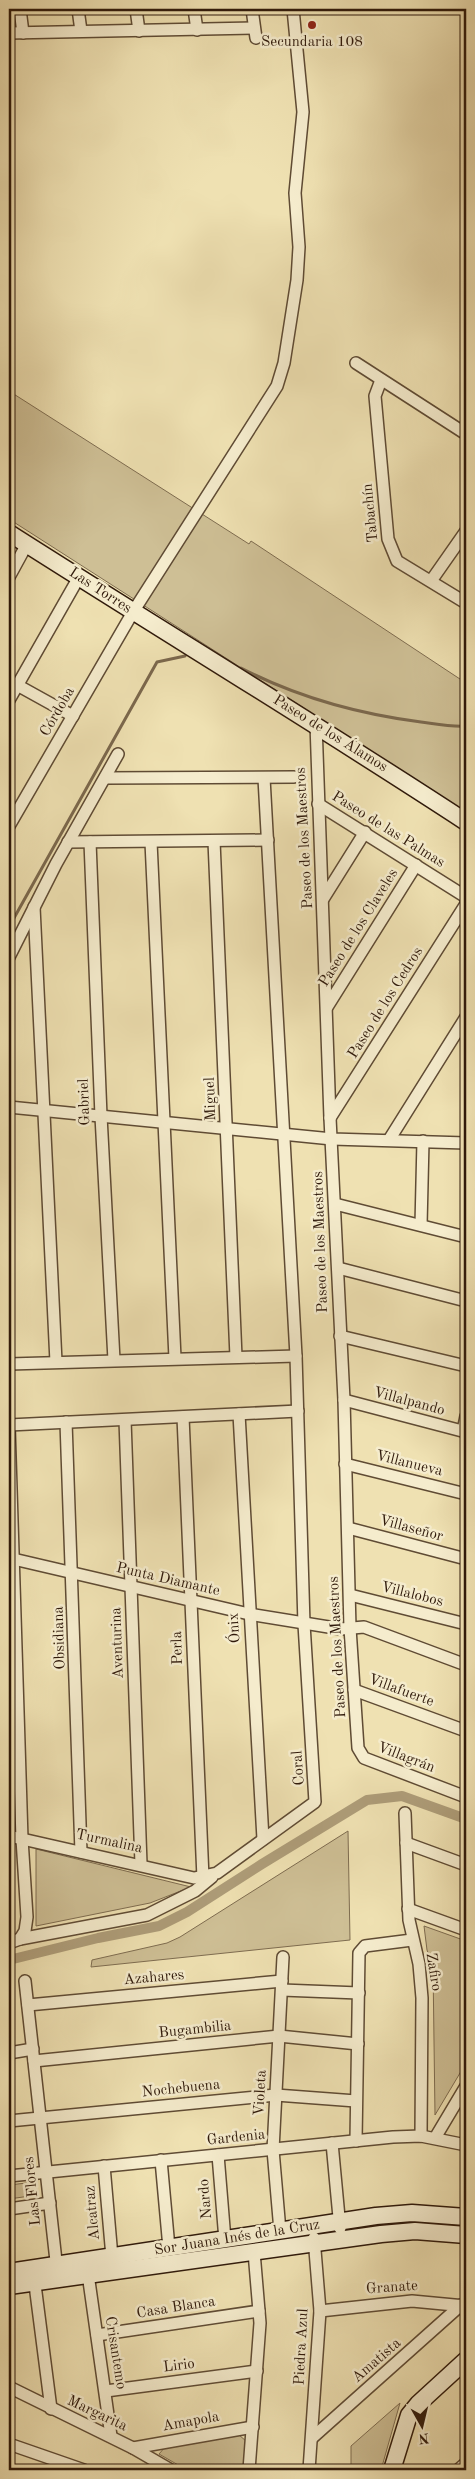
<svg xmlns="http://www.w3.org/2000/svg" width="475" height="2479" viewBox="0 0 475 2479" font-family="'Old Standard TT',serif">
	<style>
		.green { fill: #cebf95; stroke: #7e6c50 }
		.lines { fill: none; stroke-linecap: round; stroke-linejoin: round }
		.stream { stroke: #7b684d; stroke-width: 3 }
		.canal { stroke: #ae9d79; stroke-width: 10 }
		.street-casing { stroke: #5f4b34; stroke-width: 14 }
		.secondary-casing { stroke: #2f190a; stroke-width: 19 }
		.street { stroke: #f5eccd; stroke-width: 11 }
		.secondary { stroke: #f5eccd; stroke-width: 16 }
		.poi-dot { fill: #8f2418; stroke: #f5eccd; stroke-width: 2 }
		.labels { text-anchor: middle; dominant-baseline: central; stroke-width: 5; stroke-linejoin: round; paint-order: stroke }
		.poi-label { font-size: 15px; fill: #2f190a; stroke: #f5eccd }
		.street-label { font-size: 15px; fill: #2f190a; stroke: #f5eccd }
	</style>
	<rect width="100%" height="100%" fill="#efe1b2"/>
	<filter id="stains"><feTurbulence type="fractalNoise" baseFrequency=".004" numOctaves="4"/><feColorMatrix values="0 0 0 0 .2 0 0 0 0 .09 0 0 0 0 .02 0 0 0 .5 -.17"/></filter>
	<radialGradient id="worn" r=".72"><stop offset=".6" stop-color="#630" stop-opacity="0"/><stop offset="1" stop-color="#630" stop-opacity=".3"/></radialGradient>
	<g class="green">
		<path d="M9,391L249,544L251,541L466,683V812L9,519Z"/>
		<path d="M348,1831L350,1940L91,1967L92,1960L167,1943L180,1937Z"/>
		<path d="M36,1849L191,1887L150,1903L36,1926Z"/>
		<path d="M424,1926L466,1941V2063L435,2115L433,1966L427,1950Z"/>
		<path d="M35,2182L37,2195L9,2199V2185Z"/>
		<path d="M400,2403L381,2470H351V2446Z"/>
		<path d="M239,2435L246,2441L244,2470H187L159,2454L166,2446Z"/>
	</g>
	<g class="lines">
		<g class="stream">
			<path d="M241,668C297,697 359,714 421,722C436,724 451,727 466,726"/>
			<path d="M9,927L157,662L185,656"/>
		</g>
		<path class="canal" d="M9,1960L98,1938L159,1926L187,1912L262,1864L367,1800L402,1796L466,1819"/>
		<defs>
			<g id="street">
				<path d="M20,9L23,33"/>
				<path d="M78,9L81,31"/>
				<path d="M136,9L139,31"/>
				<path d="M194,9L197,30"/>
				<path d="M252,9L256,38"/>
				<path d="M9,33L254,28"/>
				<path d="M356,363L466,434"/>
				<path d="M381,380L375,396L388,539L397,561L466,603"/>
				<path d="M9,577L27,544"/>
				<path d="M431,581L466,531"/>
				<path d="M17,685L73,716"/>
				<path d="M9,700L79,577"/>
				<path d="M316,724L330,1118L344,1400L350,1628L358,1748L364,1758L466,1797"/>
				<path d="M105,778L294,777"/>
				<path d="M318,804L466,897"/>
				<path d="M9,826L133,612L277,386L284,363L297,280L299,247L295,193L303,112L293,9"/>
				<path d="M214,841L236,1357"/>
				<path d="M68,842L268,840"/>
				<path d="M90,842L101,1116L114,1360"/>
				<path d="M151,842L175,1358"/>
				<path d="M323,899L365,832"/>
				<path d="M34,907L56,1362"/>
				<path d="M9,957L56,864L118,754"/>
				<path d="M327,1007L416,865"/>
				<path d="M9,1107L332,1139L466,1143"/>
				<path d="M330,1118L466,904"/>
				<path d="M389,1140L466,1017"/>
				<path d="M335,1204L466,1237"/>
				<path d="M421,1225L423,1141"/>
				<path d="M338,1268L466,1301"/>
				<path d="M340,1336L466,1366"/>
				<path d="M9,1364L296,1356"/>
				<path d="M344,1400L466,1432"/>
				<path d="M239,1414L263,1839"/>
				<path d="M183,1417L203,1878"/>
				<path d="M125,1420L141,1864"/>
				<path d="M66,1422L81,1852"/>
				<path d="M9,1425L298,1411"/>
				<path d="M463,1431L466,1416"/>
				<path d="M345,1464L466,1494"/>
				<path d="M348,1528L466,1559"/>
				<path d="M9,1558L249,1614L341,1629L364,1627L466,1665"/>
				<path d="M350,1595L466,1624"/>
				<path d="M354,1690L466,1731"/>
				<path d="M405,1813L409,1920L419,1964L422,1998L421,2136"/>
				<path d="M9,1836L194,1878L217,1873L315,1802L304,1624L296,1356L264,778"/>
				<path d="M406,1843L466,1865"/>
				<path d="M408,1909L466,1930"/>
				<path d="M20,1939L147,1915L195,1891L212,1877"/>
				<path d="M9,1943L20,1939L25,1931L27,1917L22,1839L9,1425"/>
				<path d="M25,1981L57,2270"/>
				<path d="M282,1990L359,1993"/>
				<path d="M28,2005L282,1981"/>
				<path d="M9,2053L33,2049"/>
				<path d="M34,2061L279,2036L358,2044"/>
				<path d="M9,2121L276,2095L356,2101"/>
				<path d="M435,2138L466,2086"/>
				<path d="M356,2141L359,1953L365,1946L412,1940"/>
				<path d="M332,2143L340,2228"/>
				<path d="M218,2155L225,2240"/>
				<path d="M161,2160L169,2248"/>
				<path d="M104,2166L112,2257"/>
				<path d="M9,2176L393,2137L421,2136L466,2145"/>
				<path d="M9,2209L50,2203"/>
				<path d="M280,2231L273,2150L283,1957"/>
				<path d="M88,2274L111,2436"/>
				<path d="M34,2277L51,2409"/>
				<path d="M320,2311L412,2301L465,2306"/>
				<path d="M97,2335L259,2311"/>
				<path d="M9,2387L133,2448L171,2470"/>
				<path d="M106,2391L257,2371"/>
				<path d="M312,2438L461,2305"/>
				<path d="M9,2444L84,2470"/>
				<path d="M133,2448L253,2427"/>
				<path d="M249,2470L260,2323L254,2252"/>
				<path d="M309,2470L320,2311L314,2238"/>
				<path d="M458,2470L466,2463"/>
			</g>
			<g id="secondary">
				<path d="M9,533C161,630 315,723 466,822"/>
				<path d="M9,2272L376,2216L412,2213L466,2217"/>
				<path d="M9,2286L381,2234L415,2231L466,2235"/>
				<path d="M392,2470L409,2415L418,2404L466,2360"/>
			</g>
		</defs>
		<use href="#street" class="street-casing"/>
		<use href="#secondary" class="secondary-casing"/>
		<use href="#street" class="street"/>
		<use href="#secondary" class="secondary"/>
	</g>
	<circle class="poi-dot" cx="312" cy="25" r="5"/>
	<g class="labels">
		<g class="poi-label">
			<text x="312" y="42">Secundaria 108</text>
		</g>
		<g class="street-label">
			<text transform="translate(371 513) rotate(-96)">Tabachín</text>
			<text transform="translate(100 591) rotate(33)">Las Torres</text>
			<text transform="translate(58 712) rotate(-60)">Córdoba</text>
			<text transform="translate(330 734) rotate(32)">Paseo de los Álamos</text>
			<text transform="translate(388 830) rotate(32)">Paseo de las Palmas</text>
			<text transform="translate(305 838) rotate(-93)">Paseo de los Maestros</text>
			<text transform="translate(359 928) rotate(-58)">Paseo de los Claveles</text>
			<text transform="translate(386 1003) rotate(-58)">Paseo de los Cedros</text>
			<text transform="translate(211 1099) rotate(-92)">Miguel</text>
			<text transform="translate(85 1102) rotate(-92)">Gabriel</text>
			<text transform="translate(321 1242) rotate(-92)">Paseo de los Maestros</text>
			<text transform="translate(409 1402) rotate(15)">Villalpando</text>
			<text transform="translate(409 1464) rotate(14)">Villanueva</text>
			<text transform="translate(411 1529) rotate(15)">Villaseñor</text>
			<text transform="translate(168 1580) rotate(13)">Punta Diamante</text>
			<text transform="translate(412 1595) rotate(14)">Villalobos</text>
			<text transform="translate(235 1628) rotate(-94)">Ónix</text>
			<text transform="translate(60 1638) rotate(-92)">Obsidiana</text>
			<text transform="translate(118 1643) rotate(-92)">Aventurina</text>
			<text transform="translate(338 1647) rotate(-93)">Paseo de los Maestros</text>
			<text transform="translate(178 1648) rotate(-92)">Perla</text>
			<text transform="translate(401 1691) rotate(20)">Villafuerte</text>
			<text transform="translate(406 1758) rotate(21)">Villagrán</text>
			<text transform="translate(299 1768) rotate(-94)">Coral</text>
			<text transform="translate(109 1842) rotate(12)">Turmalina</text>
			<text transform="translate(433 1972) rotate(81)">Zafiro</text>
			<text transform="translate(154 1978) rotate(-5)">Azahares</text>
			<text transform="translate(195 2030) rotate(-6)">Bugambilia</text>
			<text transform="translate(181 2089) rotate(-6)">Nochebuena</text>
			<text transform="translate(261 2093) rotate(-87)">Violeta</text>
			<text transform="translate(236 2138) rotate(-6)">Gardenia</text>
			<text transform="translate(33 2191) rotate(-96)">Las Flores</text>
			<text transform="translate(206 2199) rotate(-95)">Nardo</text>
			<text transform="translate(93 2213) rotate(-95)">Alcatraz</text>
			<text transform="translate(237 2238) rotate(-9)">Sor Juana Inés de la Cruz</text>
			<text transform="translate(392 2288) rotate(-4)">Granate</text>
			<text transform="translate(176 2308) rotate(-9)">Casa Blanca</text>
			<text transform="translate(302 2347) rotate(-87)">Piedra Azul</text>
			<text transform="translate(115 2353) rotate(81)">Crisantemo</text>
			<text transform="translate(377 2361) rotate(-41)">Amatista</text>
			<text transform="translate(179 2366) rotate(-7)">Lirio</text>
			<text transform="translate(97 2414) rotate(25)">Margarita</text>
			<text transform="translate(191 2422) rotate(-10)">Amapola</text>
		</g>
	</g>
	<rect width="475" height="2479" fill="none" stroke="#efe1b2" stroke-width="30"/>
	<rect x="10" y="10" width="455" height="2459" fill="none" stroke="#2f190a" stroke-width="2.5"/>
	<rect x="15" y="15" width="445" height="2449" fill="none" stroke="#2f190a"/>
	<g transform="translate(422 2426) rotate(172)" stroke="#f5eccd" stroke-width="4" paint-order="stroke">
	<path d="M0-4L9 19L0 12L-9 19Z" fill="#2f190a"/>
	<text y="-8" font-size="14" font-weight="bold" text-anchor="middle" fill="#2f190a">N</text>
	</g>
	<rect width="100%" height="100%" filter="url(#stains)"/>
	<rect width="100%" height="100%" fill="url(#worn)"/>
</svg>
